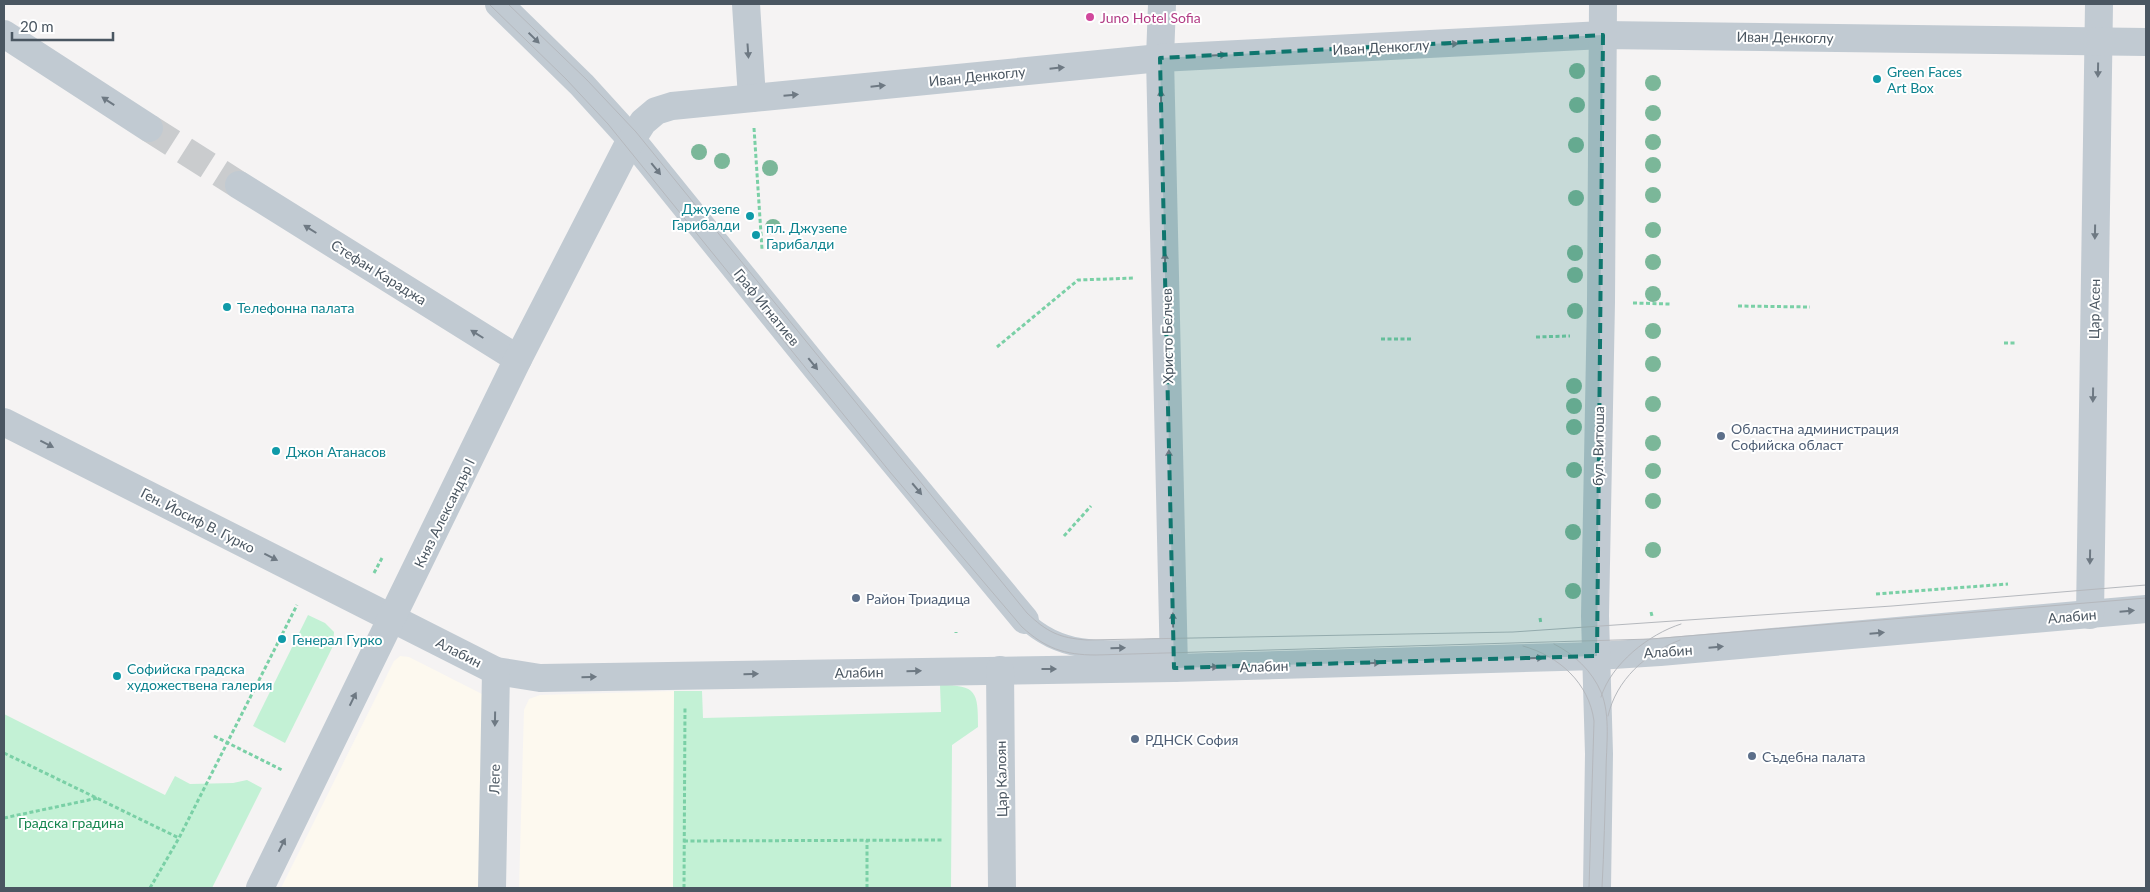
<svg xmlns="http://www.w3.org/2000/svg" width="2150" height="892" viewBox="0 0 2150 892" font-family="Lato,sans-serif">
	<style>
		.commercial { fill: #fdf9ef }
		.green { fill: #c3f1d5 }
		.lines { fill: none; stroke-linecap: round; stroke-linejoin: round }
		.street-tunnel { stroke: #caccce; stroke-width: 28; stroke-dasharray: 28 14; stroke-linecap: butt }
		.path { stroke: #7ad0a6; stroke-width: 3; stroke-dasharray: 4 2.5; stroke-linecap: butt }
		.lane { stroke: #c1cad2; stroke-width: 19 }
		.street { stroke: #c1cad2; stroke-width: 28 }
		.tram { stroke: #b5b8bd; stroke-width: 1 }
		.tree { fill: #7bb799 }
		.oneway { fill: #6e7983 }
		.marked { fill: #0f766e; fill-opacity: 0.2; stroke: #0f766e; stroke-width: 4; stroke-dasharray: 10 6; stroke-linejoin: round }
		.hotel-dot { fill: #d1479c; stroke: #fff; stroke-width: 2 }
		.culture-dot { fill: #0f9aa8; stroke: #fff; stroke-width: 2 }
		.service-dot { fill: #5c6f8a; stroke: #fff; stroke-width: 2 }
		.labels { text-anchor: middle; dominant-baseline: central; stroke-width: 4; stroke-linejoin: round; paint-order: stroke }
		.hotel-label { font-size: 14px; fill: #b23c85; stroke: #fff; text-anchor: start }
		.street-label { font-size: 14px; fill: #4a5661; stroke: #fff }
		.culture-label { font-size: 14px; fill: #0d838f; stroke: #fff; text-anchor: start }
		.service-label { font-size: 14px; fill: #4e5e75; stroke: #fff; text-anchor: start }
		.park-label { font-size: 14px; fill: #17864f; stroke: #fff }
	</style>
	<rect width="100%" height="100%" fill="#f5f3f3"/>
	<g class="commercial">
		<path d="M400,656L409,657L482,694L487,700L484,888H281L394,661Z"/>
		<path d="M674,691L673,888H519L524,710L529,699L540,695Z"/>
	</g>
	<g class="green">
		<path d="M308,615L325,623L334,632L333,646L285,743L253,726Z"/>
		<path d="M940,685C977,685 978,692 978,727L952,745L951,888H673L674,691H702L703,718L941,712Z"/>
		<path d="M4,714L165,795L175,776L190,784L233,783L247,780L262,788L212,888H4Z"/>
	</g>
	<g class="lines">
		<path class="street-tunnel" d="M149,128L239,185"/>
		<g class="path">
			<path d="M754,128L762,249"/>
			<path d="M1633,303L1670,304"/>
			<path d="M1738,306L1810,307"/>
			<path d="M1536,337L1570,336"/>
			<path d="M1381,339H1412"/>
			<path d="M2004,343H2017"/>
			<path d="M997,347L1078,280L1135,278"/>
			<path d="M1064,536L1091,506"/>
			<path d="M374,573L382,558"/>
			<path d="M1876,594L2008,584"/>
			<path d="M1651,612L1652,616"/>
			<path d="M1540,618L1541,624"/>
			<path d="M956,633V632"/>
			<path d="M214,736L282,770"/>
			<path d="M4,753L179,838"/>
			<path d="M4,818L98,798"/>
			<path d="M684,841L942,840"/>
			<path d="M150,888L179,838L297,605"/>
			<path d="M684,888L685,706"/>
			<path d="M867,888V840"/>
		</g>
		<path class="lane" d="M1025,620C1067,661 1120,648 1174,647"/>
		<g class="street">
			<path d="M499,4L582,85L632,140L817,369L1025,620"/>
			<path d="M746,4L752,98"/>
			<path d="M1162,4L1160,58L1174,668"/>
			<path d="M4,34L149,128"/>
			<path d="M239,185L518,359"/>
			<path d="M4,422L496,671L540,678L1174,668L1597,656L1660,652L2146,609"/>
			<path d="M2090,615L2099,4"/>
			<path d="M1000,670L1002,888"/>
			<path d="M260,888L518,359L627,147L643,122L656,111L672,106L1160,58L1603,35L2146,42"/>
			<path d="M492,888L496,671"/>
			<path d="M1597,888L1599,754L1595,616L1601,302L1603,4"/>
		</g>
		<g class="tram">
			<path d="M489,4L566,79L608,124L890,472L1022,627C1045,648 1064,655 1096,655L1651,639L2146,598"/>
			<path d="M508,4L587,80L636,132L1027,613C1047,632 1059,638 1087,640L1513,632L1892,606L2146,585"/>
			<path d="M1554,644C1574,654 1592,671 1601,692C1611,716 1606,747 1606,773C1605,811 1604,850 1602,888"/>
			<path d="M1523,646C1559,656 1589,683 1594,721L1589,888"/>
			<path d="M1601,697C1611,664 1649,634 1681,624"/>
			<path d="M1608,716C1616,680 1646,653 1680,640"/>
		</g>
	</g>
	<g class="tree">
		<circle cx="1577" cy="71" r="8"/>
		<circle cx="1653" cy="83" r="8"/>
		<circle cx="1577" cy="105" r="8"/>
		<circle cx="1653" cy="113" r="8"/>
		<circle cx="1653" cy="142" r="8"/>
		<circle cx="1576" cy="145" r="8"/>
		<circle cx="699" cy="152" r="8"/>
		<circle cx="722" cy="161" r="8"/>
		<circle cx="1653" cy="165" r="8"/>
		<circle cx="770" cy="168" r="8"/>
		<circle cx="1653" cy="195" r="8"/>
		<circle cx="1576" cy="198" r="8"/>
		<circle cx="773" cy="227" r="8"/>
		<circle cx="1653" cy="230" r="8"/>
		<circle cx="1575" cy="253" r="8"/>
		<circle cx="1653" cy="262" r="8"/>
		<circle cx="1575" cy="275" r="8"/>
		<circle cx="1653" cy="294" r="8"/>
		<circle cx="1575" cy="311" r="8"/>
		<circle cx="1653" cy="331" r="8"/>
		<circle cx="1653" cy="364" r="8"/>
		<circle cx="1574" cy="386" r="8"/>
		<circle cx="1653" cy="404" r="8"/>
		<circle cx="1574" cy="406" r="8"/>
		<circle cx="1574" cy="427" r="8"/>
		<circle cx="1653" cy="443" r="8"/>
		<circle cx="1574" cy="470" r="8"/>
		<circle cx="1653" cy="471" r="8"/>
		<circle cx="1653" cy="501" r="8"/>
		<circle cx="1573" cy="532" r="8"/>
		<circle cx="1653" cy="550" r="8"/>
		<circle cx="1573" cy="591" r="8"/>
	</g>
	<defs><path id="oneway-solid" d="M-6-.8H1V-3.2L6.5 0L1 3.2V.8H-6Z" transform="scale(1.25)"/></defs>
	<g class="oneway">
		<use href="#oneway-solid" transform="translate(534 38) rotate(44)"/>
		<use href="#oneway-solid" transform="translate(1451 44) rotate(-3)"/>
		<use href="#oneway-solid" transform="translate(748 51) rotate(86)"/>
		<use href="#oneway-solid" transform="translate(1219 55) rotate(-3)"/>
		<use href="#oneway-solid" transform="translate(1057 68) rotate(-6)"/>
		<use href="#oneway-solid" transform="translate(2098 70) rotate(91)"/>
		<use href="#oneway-solid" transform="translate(878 86) rotate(-6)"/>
		<use href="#oneway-solid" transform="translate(791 95) rotate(-5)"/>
		<use href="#oneway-solid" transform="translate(1161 97) rotate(-91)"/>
		<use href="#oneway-solid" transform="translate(108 101) rotate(-147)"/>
		<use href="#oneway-solid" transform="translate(656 169) rotate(51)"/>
		<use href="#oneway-solid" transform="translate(310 229) rotate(-148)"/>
		<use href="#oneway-solid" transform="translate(2095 232) rotate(91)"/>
		<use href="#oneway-solid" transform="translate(1165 260) rotate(-91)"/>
		<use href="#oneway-solid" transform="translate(477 334) rotate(-148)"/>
		<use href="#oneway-solid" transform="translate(813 364) rotate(51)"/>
		<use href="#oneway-solid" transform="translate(2093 395) rotate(91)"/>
		<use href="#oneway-solid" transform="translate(47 444) rotate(27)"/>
		<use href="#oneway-solid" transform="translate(1169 457) rotate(-91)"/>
		<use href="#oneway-solid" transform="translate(917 489) rotate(50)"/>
		<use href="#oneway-solid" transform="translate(271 557) rotate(27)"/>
		<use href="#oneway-solid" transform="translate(2090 557) rotate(91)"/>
		<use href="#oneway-solid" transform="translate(2127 611) rotate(-5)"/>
		<use href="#oneway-solid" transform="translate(1173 620) rotate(-91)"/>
		<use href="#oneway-solid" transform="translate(1877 633) rotate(-5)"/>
		<use href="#oneway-solid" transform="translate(1716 647) rotate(-5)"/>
		<use href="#oneway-solid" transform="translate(1118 648) rotate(-1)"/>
		<use href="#oneway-solid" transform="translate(1536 658) rotate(-2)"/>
		<use href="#oneway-solid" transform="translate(1373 663) rotate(-2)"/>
		<use href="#oneway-solid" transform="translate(1211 667) rotate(-2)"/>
		<use href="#oneway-solid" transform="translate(1049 669)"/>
		<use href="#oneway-solid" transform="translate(914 671) rotate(-1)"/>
		<use href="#oneway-solid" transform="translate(751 674) rotate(-1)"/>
		<use href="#oneway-solid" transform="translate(589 677) rotate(-1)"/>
		<use href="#oneway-solid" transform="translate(353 699) rotate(-64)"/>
		<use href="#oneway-solid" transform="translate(495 719) rotate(91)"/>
		<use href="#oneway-solid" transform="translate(282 845) rotate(-63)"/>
	</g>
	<path class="marked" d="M1603,35L1597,656L1174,668L1160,58Z"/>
	<circle class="hotel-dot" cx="1090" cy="17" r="5"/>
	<g class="culture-dot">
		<circle cx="1877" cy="79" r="5"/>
		<circle cx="750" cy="216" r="5"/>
		<circle cx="756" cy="235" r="5"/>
		<circle cx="227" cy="307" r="5"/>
		<circle cx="276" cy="451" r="5"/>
		<circle cx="282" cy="639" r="5"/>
		<circle cx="117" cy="676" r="5"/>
	</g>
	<g class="service-dot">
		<circle cx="1721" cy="436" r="5"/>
		<circle cx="856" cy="598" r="5"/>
		<circle cx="1135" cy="739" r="5"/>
		<circle cx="1752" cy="756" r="5"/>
	</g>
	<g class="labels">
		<g class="hotel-label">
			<text x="1100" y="17">Juno Hotel Sofia</text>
		</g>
		<g class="street-label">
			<text transform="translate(1785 37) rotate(1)">Иван Денкоглу</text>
			<text transform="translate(1381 47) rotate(-3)">Иван Денкоглу</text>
			<text transform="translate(977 76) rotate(-6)">Иван Денкоглу</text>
			<text transform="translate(379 272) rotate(32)">Стефан Караджа</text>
			<text transform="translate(767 307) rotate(51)">Граф Игнатиев</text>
			<text transform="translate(2094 309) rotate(-89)">Цар Асен</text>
			<text transform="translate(1167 336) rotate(-91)">Христо Белчев</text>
			<text transform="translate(1598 446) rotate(-89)">бул. Витоша</text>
			<text transform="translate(444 513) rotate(-64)">Княз Александър I</text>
			<text transform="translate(198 520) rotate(27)">Ген. Йосиф В. Гурко</text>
			<text transform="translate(2072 616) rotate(-5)">Алабин</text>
			<text transform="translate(1668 651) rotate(-4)">Алабин</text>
			<text transform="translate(459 652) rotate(27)">Алабин</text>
			<text transform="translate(1264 666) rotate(-2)">Алабин</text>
			<text transform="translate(859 672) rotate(-1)">Алабин</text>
			<text transform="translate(494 779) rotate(-89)">Леге</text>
			<text transform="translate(1001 779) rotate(-91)">Цар Калоян</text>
		</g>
		<g class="culture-label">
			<text x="1887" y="71">Green Faces<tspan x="1887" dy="16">Art Box</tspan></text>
			<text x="740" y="208" text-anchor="end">Джузепе<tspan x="740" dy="16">Гарибалди</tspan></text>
			<text x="766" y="227">пл. Джузепе<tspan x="766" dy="16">Гарибалди</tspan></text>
			<text x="237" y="307">Телефонна палата</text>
			<text x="286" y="451">Джон Атанасов</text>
			<text x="292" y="639">Генерал Гурко</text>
			<text x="127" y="668">Софийска градска<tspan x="127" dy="16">художествена галерия</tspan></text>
		</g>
		<g class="service-label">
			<text x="1731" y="428">Областна администрация<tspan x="1731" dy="16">Софийска област</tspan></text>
			<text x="866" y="598">Район Триадица</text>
			<text x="1145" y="739">РДНСК София</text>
			<text x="1762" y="756">Съдебна палата</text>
		</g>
		<g class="park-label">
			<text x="71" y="822">Градска градина</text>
		</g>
	</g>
	<rect width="2150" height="892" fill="none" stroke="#4a5661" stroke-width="10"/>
	<path d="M12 32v8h101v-8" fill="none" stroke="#4a5661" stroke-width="2.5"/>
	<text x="20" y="32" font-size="15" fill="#4a5661" stroke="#ffffff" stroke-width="4" paint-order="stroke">20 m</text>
</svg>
